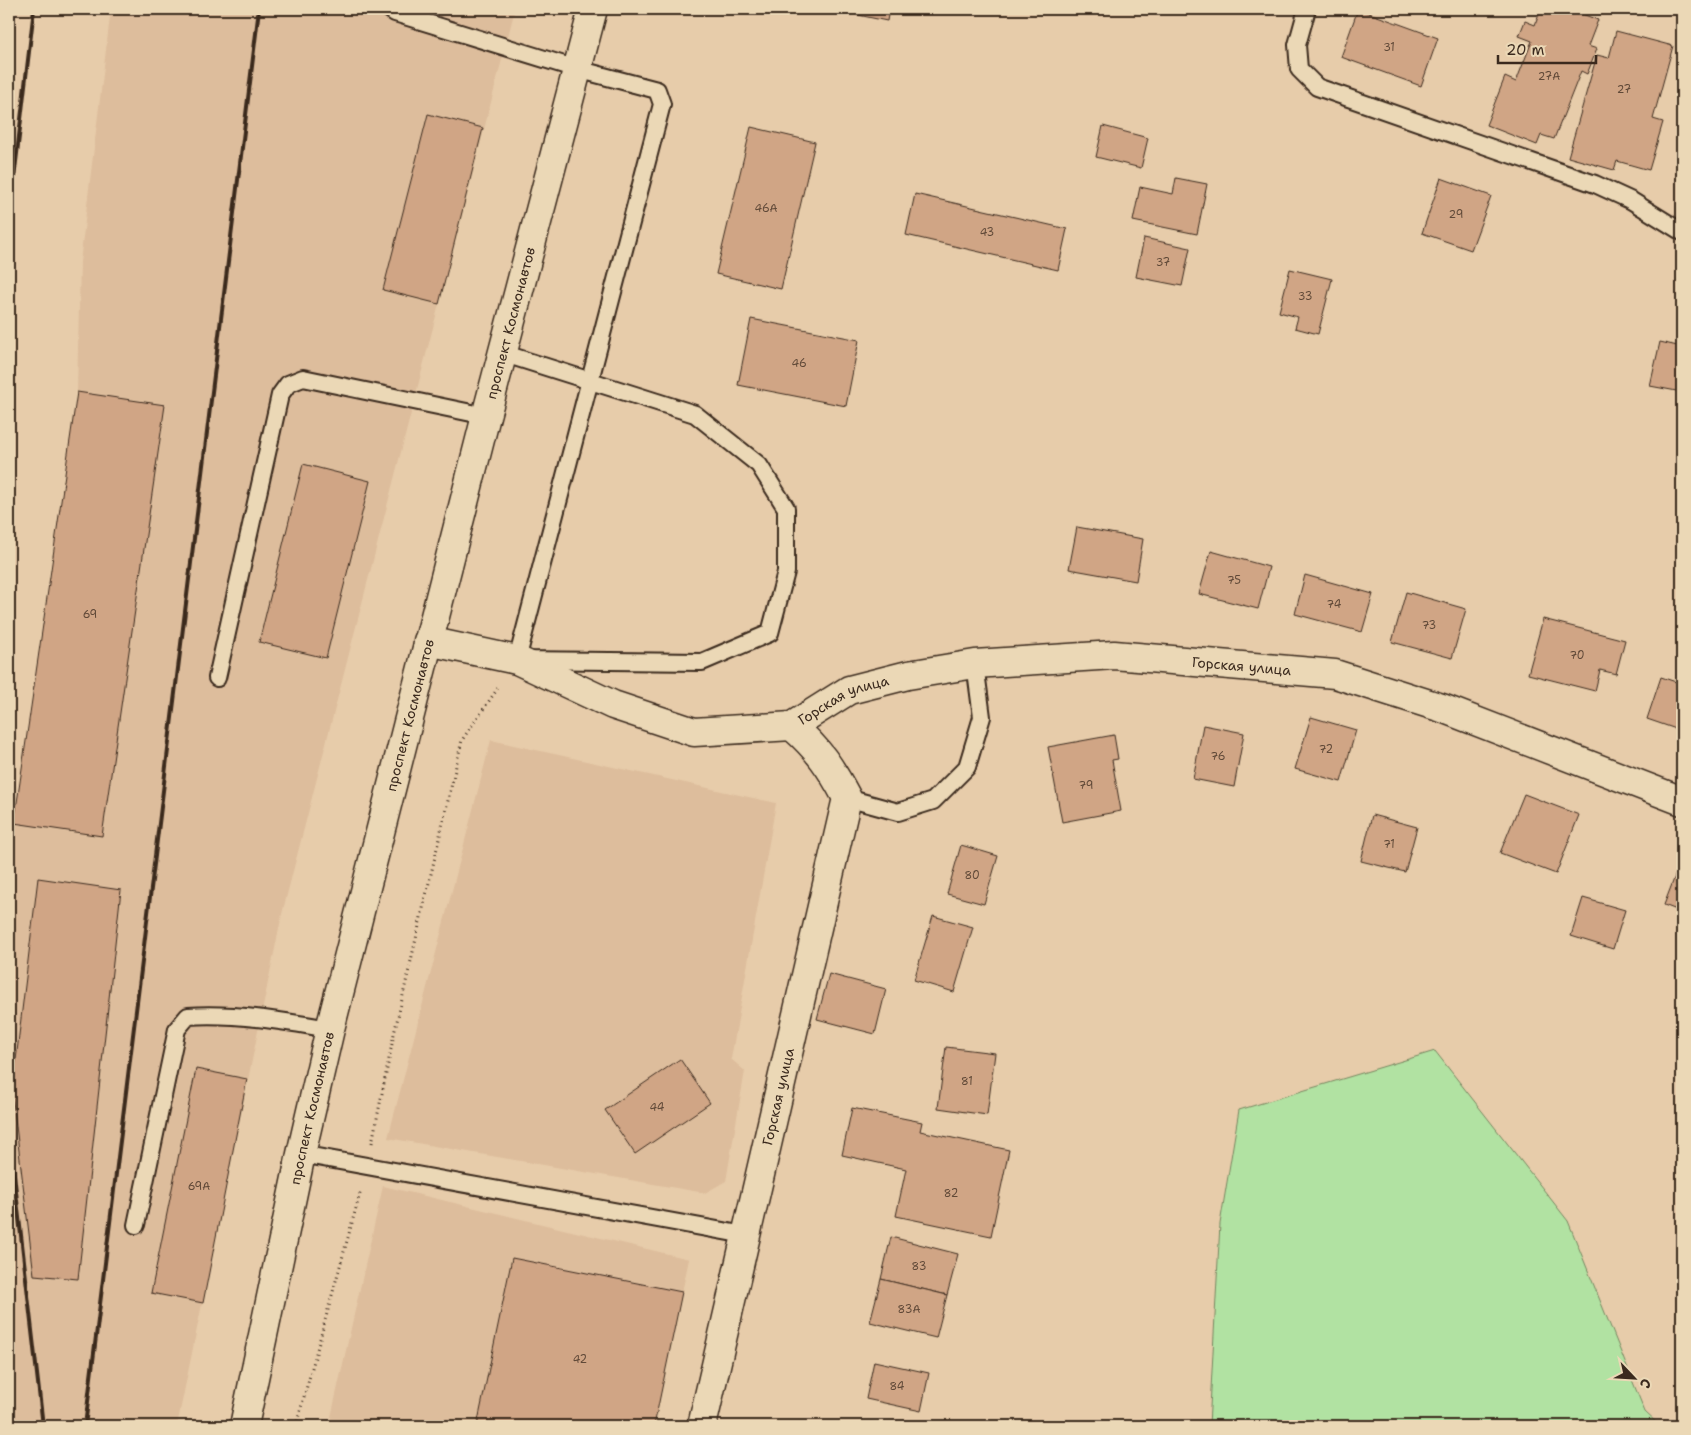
<svg xmlns="http://www.w3.org/2000/svg" width="1691" height="1435" viewBox="0 0 1691 1435" font-family="'Shantell Sans',sans-serif">
	<style>
		.built { fill: #ddbd9c }
		.green { fill: #b1e2a2; stroke: #768660 }
		.building { fill: #d0a585; stroke: #3b2a1e }
		.lines { fill: none; stroke-linecap: round; stroke-linejoin: round }
		.lane-casing { stroke: #3b2a1e; stroke-width: 20 }
		.street-casing { stroke: #3b2a1e; stroke-width: 31 }
		.secondary-casing { stroke: #3b2a1e; stroke-width: 31 }
		.path { stroke: #3b2a1e; stroke-width: 3; stroke-dasharray: 1 4; stroke-linecap: butt }
		.lane { stroke: #ebd8b6; stroke-width: 16 }
		.street { stroke: #ebd8b6; stroke-width: 28 }
		.secondary { stroke: #ebd8b6; stroke-width: 28 }
		.rail { stroke: #3b2a1e; stroke-width: 4 }
		.labels { text-anchor: middle; dominant-baseline: central; stroke-width: 5; stroke-linejoin: round; paint-order: stroke }
		.number-label { font-size: 11px; fill: #604938 }
		.street-label { font-size: 14px; fill: #3b2a1e; stroke: #ebd8b6 }
	</style>
	<rect width="100%" height="100%" fill="#e7ccaa"/>
	<filter id="ink" filterUnits="userSpaceOnUse"><feTurbulence type="fractalNoise" baseFrequency=".02" numOctaves="2"/><feDisplacementMap in="SourceGraphic" scale="10" xChannelSelector="R" yChannelSelector="G"/><feConvolveMatrix kernelMatrix="1 2 1 2 8 2 1 2 1" color-interpolation-filters="sRGB"/></filter>
	<g filter="url(#ink)">
		<g class="built">
			<path d="M111,9H515L282,914L177,1426H9V828L14,823L77,392L80,262Z"/>
			<path d="M491,740L776,803L731,1059L745,1071L726,1181L705,1193L388,1138Z"/>
			<path d="M383,1186L689,1259L654,1426H329Z"/>
		</g>
		<path class="green" d="M1435,1051L1568,1221L1645,1412L1660,1426H1209L1220,1224L1239,1110Z"/>
		<g class="building">
			<path d="M829,9H889L887,21Z"/>
			<path d="M1358,9L1438,38L1421,86L1341,57Z"/>
			<path d="M1541,9H1569L1598,20L1588,46L1597,49L1587,74L1581,71L1554,139L1541,135L1537,145L1486,125L1505,77L1516,82L1532,41L1519,36L1525,21L1535,25Z"/>
			<path d="M1616,31L1673,46L1653,119L1663,122L1649,170L1617,161L1614,170L1568,157L1597,55L1609,58Z"/>
			<path d="M428,114L483,128L439,304L383,290Z"/>
			<path d="M1103,126L1148,138L1141,168L1096,157Z"/>
			<path d="M751,127L815,142L781,289L716,274Z"/>
			<path d="M1176,178L1207,184L1197,234L1133,221L1140,187L1173,194Z"/>
			<path d="M1441,178L1491,196L1471,250L1422,233Z"/>
			<path d="M915,194L1067,229L1058,270L906,235Z"/>
			<path d="M1144,238L1190,248L1182,286L1136,277Z"/>
			<path d="M1290,269L1332,279L1318,334L1295,328L1298,317L1279,312Z"/>
			<path d="M751,319L859,340L846,406L738,385Z"/>
			<path d="M1660,342L1682,347V392L1650,386Z"/>
			<path d="M77,392L165,405L102,836L14,823Z"/>
			<path d="M303,464L370,481L326,658L259,642Z"/>
			<path d="M1077,527L1143,539L1136,581L1069,569Z"/>
			<path d="M1211,551L1269,567L1258,609L1199,594Z"/>
			<path d="M1305,575L1373,594L1362,632L1295,614Z"/>
			<path d="M1406,592L1466,609L1452,658L1392,642Z"/>
			<path d="M1543,619L1625,640L1616,674L1600,670L1595,691L1528,674Z"/>
			<path d="M1661,677L1682,684V731L1647,719Z"/>
			<path d="M1311,717L1356,730L1341,782L1295,769Z"/>
			<path d="M1203,725L1244,733L1234,787L1193,779Z"/>
			<path d="M1114,735L1118,759L1112,760L1121,811L1062,822L1048,747Z"/>
			<path d="M1524,794L1579,815L1556,874L1500,853Z"/>
			<path d="M1372,815L1417,827L1405,872L1361,861Z"/>
			<path d="M961,845L998,856L984,904L947,894Z"/>
			<path d="M1682,858V912L1664,905Z"/>
			<path d="M38,878L121,890L78,1279L34,1275L12,1093Z"/>
			<path d="M1583,898L1625,910L1613,949L1571,936Z"/>
			<path d="M933,916L973,927L954,992L914,980Z"/>
			<path d="M829,974L886,989L875,1034L817,1019Z"/>
			<path d="M946,1047L995,1053L987,1115L938,1108Z"/>
			<path d="M680,1059L710,1103L635,1154L605,1110Z"/>
			<path d="M196,1069L247,1079L203,1303L151,1293Z"/>
			<path d="M852,1108L922,1122L920,1131L1009,1150L991,1236L896,1216L906,1169L842,1155Z"/>
			<path d="M891,1237L958,1254L947,1295L881,1279Z"/>
			<path d="M512,1258L682,1292L654,1426H477Z"/>
			<path d="M881,1279L947,1295L936,1338L870,1322Z"/>
			<path d="M874,1361L929,1373L921,1411L866,1399Z"/>
		</g>
		<g class="lines">
			<defs>
				<g id="lane">
					<path d="M389,9L395,13L577,69L657,90L662,104L517,660L702,662L770,633L786,572V508L759,465L695,414L502,353"/>
					<path d="M1307,9L1297,45L1299,69L1317,87L1595,184L1632,201L1682,232"/>
					<path d="M217,678L280,395L288,384L303,378L486,416"/>
					<path d="M847,798L898,812L933,801L967,767L982,717L975,664"/>
					<path d="M301,1154L745,1235"/>
					<path d="M136,1225L177,1029L188,1016C236,1013 283,1021 330,1029"/>
				</g>
				<g id="street">
					<path id="s1" d="M428,641L517,660L613,705L694,732L792,726L849,690L908,675L975,664L1114,655L1335,674L1442,708L1682,801"/>
					<path id="s2" d="M702,1426L847,798C830,766 819,750 792,726"/>
				</g>
				<g id="secondary">
					<path id="s3" d="M244,1426L301,1154L330,1029L486,416L593,9"/>
				</g>
			</defs>
			<use href="#lane" class="lane-casing"/>
			<use href="#street" class="street-casing"/>
			<use href="#secondary" class="secondary-casing"/>
			<g class="path">
				<path d="M372,1143L394,1034L462,740L498,688"/>
				<path d="M296,1426L361,1190"/>
			</g>
			<use href="#lane" class="lane"/>
			<use href="#street" class="street"/>
			<use href="#secondary" class="secondary"/>
			<g class="rail">
				<path d="M9,221L34,9"/>
				<path d="M9,1131L43,1426"/>
				<path d="M85,1426L259,9"/>
			</g>
		</g>
	</g>
	<g class="labels">
		<g class="number-label">
			<text x="1389" y="47">31</text>
			<text x="1549" y="76">27А</text>
			<text x="1624" y="89">27</text>
			<text x="766" y="208">46А</text>
			<text x="1456" y="214">29</text>
			<text x="987" y="232">43</text>
			<text x="1163" y="262">37</text>
			<text x="1305" y="296">33</text>
			<text x="799" y="363">46</text>
			<text x="1234" y="580">75</text>
			<text x="1334" y="604">74</text>
			<text x="90" y="614">69</text>
			<text x="1429" y="625">73</text>
			<text x="1577" y="655">70</text>
			<text x="1326" y="749">72</text>
			<text x="1218" y="756">76</text>
			<text x="1086" y="785">79</text>
			<text x="1389" y="844">71</text>
			<text x="972" y="875">80</text>
			<text x="967" y="1081">81</text>
			<text x="657" y="1107">44</text>
			<text x="199" y="1186">69А</text>
			<text x="951" y="1193">82</text>
			<text x="919" y="1266">83</text>
			<text x="909" y="1309">83А</text>
			<text x="580" y="1359">42</text>
			<text x="897" y="1386">84</text>
		</g>
		<g class="street-label">
			<text stroke="none"><textPath href="#s3" startOffset="1135">проспект Космонавтов</textPath></text>
			<text stroke="none"><textPath href="#s1" startOffset="844">Горская улица</textPath></text>
			<text stroke="none"><textPath href="#s1" startOffset="439">Горская улица</textPath></text>
			<text stroke="none"><textPath href="#s3" startOffset="730">проспект Космонавтов</textPath></text>
			<text stroke="none"><textPath href="#s2" startOffset="338">Горская улица</textPath></text>
			<text stroke="none"><textPath href="#s3" startOffset="325">проспект Космонавтов</textPath></text>
		</g>
	</g>
	<rect width="1691" height="1435" fill="none" stroke="#ebd8b6" stroke-width="30"/>
	<rect x="15" y="15" width="1661" height="1405" fill="none" stroke="#3b2a1e" stroke-width="2" filter="url(#ink)"/>
	<g transform="translate(1634 1378) rotate(115)" stroke="#ebd8b6" stroke-width="4" paint-order="stroke">
	<path d="M0-4L9 19L0 12L-9 19Z" fill="#3b2a1e"/>
	<text y="-8" font-size="14" font-weight="bold" text-anchor="middle" fill="#3b2a1e">С</text>
	</g>
	<path d="M1498 55v8h98v-8" fill="none" stroke="#3b2a1e" stroke-width="2.5"/>
	<text x="1506" y="55" font-size="15" fill="#3b2a1e" stroke="#ebd8b6" stroke-width="4" paint-order="stroke">20 m</text>
</svg>
